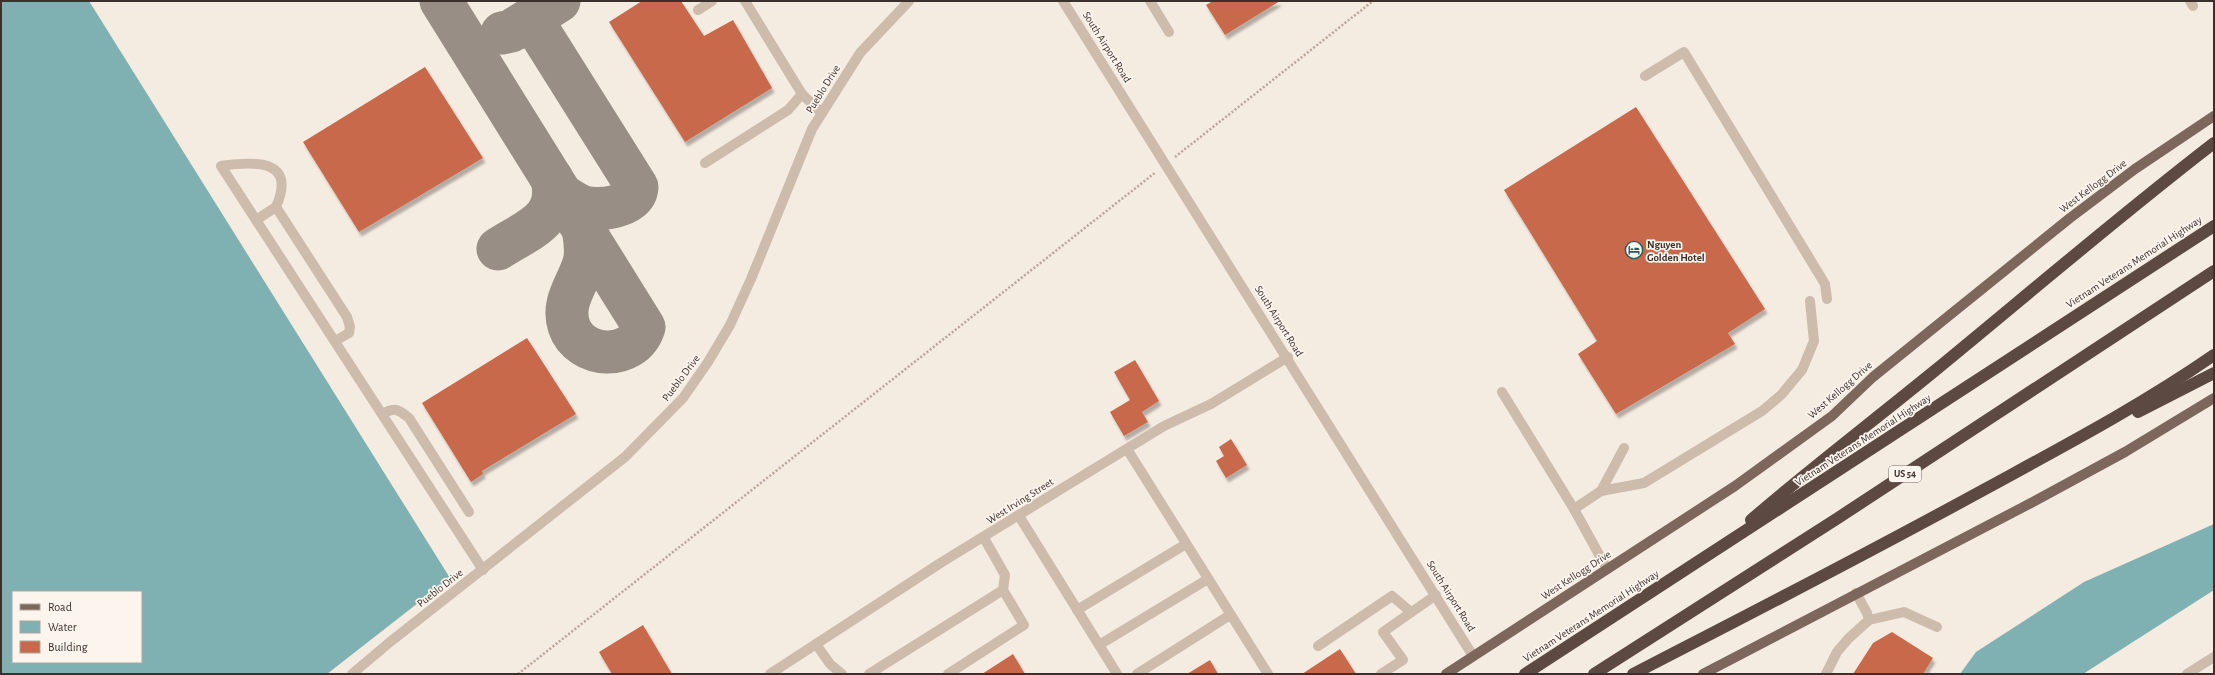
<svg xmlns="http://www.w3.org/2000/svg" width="2215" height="675" viewBox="0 0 2215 675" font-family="'Alegreya Sans',sans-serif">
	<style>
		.water { fill: #7fb0b2; fill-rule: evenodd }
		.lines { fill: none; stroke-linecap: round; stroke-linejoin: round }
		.taxiway { stroke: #988e86; stroke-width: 43 }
		.building { fill: #c8694b; filter: url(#shadow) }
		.path { stroke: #b9a596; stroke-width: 2.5; stroke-dasharray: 2 2; stroke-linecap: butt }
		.minor { stroke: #cdbbac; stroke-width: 10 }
		.major { stroke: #7d675c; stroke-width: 10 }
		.highway { stroke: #5c4a42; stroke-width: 12 }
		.labels { text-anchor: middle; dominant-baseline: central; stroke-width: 3.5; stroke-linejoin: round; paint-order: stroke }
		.shield { fill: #fbf5ee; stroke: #756b66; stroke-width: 1 }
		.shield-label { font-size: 10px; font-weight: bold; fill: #3b302b }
		.street-label { font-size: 11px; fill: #3b302b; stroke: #fbf5ee }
		.poi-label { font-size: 11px; font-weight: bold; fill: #3b302b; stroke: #fbf5ee; text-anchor: start }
	</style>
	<defs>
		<filter id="shadow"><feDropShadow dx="2.5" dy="4.5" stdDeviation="1" flood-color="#0004"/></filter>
	</defs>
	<rect width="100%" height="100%" fill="#f4ebe1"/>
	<g class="water">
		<path d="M1,1H89L450,578L327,674H1ZM13,592H141V662H13Z"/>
		<path d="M2214,524V590L2083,674H1960L1976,652L2084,582Z"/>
	</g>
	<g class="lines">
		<g class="taxiway">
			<path d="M441,1L583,229C585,240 587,252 584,263C578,284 561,302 569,326C580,359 633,362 644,327L583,229"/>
			<path d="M516,28L528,26L539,31L637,187C636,208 596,212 581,206C574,203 568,199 562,195"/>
			<path d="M502,33L511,31L559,1"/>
			<path d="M498,249C527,230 562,220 552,179"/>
		</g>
	</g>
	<g class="building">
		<path d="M642,1H681L704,36L733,20L772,88L685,142L609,22Z"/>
		<path d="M1213,1H1280L1225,35L1206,5Z"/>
		<path d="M425,67L483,158L359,232L303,142Z"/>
		<path d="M1636,107L1765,309L1728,333L1735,344L1616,414L1578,354L1597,341L1504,190Z"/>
		<path d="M527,338L576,414L482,471L483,474L471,482L422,403Z"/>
		<path d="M1135,360L1159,401L1142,412L1148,422L1124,436L1110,412L1130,400L1114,372Z"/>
		<path d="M1231,439L1247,465L1226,478L1216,461L1224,456L1219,447Z"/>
		<path d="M643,625L672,674H612L599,652Z"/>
		<path d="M1892,632L1933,658L1923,674H1853L1873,643Z"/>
		<path d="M1340,649L1356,674H1302Z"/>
		<path d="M1013,654L1025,674H982Z"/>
		<path d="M1210,660L1218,674H1187Z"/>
	</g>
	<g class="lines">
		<g class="path">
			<path d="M1175,157L1373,1"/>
			<path d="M518,674L1156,172"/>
		</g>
		<g class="minor">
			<path d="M745,1L802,94L822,113"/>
			<path d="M1063,1L1473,656"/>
			<path d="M1150,1L1169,32"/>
			<path d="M2190,1L2193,6"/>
			<path d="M698,10L712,1"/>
			<path d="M1645,76L1684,52L1825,284L1827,299"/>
			<path d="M705,163L788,110L802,94"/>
			<path d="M276,207C297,159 255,161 221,166L483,570"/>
			<path d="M256,220L276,207L347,317L350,327L349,333L335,341"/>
			<path d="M1502,392L1574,509L1607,569"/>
			<path d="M382,414C395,407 398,409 409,418L469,512"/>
			<path d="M1127,449L1268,674"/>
			<path d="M1601,491L1624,448"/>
			<path d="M1574,509L1601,491L1644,483L1762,411L1781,395L1802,370L1814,341L1810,301"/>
			<path d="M1019,516L1117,674"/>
			<path d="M1077,610L1186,544"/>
			<path d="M1869,620L1904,612L1937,627"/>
			<path d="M816,644L830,664L842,674"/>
			<path d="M1099,645L1208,579"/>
			<path d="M1318,646L1392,596L1411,612"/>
			<path d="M352,674L390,642L625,457L683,398L708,362L730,325L751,279L812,129L860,53L909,1"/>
			<path d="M770,674L942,562L1164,426L1211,404L1288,357"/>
			<path d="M869,674L1003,590L1005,575L984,538"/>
			<path d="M948,674L1024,625L1003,590"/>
			<path d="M1137,674L1230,615"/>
			<path d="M1381,674L1403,660L1383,632L1436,595"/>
			<path d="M1826,674L1837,652L1849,638L1869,620L1867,613L1856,593"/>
			<path d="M2187,674L2214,657"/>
		</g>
		<g class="major">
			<path d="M1446,674L1735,486L1832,416L1873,377L2070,218L2135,169L2214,116"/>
			<path d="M1703,674L2031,503L2125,452L2214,398"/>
		</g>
		<g class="highway">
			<path d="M2138,412L2214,373"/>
			<path d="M1751,520C1810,469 1872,422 1932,373C2026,296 2118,217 2214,143"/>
			<path d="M1525,674L2214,226"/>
			<path d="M1594,674L1838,518L2214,271"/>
			<path d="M1633,674C1752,613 1870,552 1987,488C2064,446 2142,405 2214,355"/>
		</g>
	</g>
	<defs>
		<symbol id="hotel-ring" viewBox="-11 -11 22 22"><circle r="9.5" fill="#fbf5ee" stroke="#1f5a5e" stroke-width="1.5"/><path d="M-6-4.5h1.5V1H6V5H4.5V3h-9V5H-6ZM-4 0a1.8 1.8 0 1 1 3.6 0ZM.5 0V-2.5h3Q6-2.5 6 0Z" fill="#1f5a5e"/></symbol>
	</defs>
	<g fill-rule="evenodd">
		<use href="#hotel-ring" x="1624" y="240" width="20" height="20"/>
	</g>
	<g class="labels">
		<rect class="shield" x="1889" y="466" width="32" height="16" rx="3"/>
		<g class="shield-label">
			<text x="1905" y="474">US 54</text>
		</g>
		<g class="street-label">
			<text transform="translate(1107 47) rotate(58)">South Airport Road</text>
			<text transform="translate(823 89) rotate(-58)">Pueblo Drive</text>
			<text transform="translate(2093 186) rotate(-37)">West Kellogg Drive</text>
			<text transform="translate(2134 262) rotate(-33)">Vietnam Veterans Memorial Highway</text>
			<text transform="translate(1279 321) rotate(58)">South Airport Road</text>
			<text transform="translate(681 378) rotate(-53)">Pueblo Drive</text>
			<text transform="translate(1840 390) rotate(-41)">West Kellogg Drive</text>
			<text transform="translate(1863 440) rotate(-33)">Vietnam Veterans Memorial Highway</text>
			<text transform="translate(1020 501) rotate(-32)">West Irving Street</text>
			<text transform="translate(1576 575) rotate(-33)">West Kellogg Drive</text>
			<text transform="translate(440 588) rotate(-38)">Pueblo Drive</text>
			<text transform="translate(1451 596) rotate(58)">South Airport Road</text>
			<text transform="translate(1591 616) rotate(-33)">Vietnam Veterans Memorial Highway</text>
		</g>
		<g class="poi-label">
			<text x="1647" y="244">Nguyen<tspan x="1647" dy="13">Golden Hotel</tspan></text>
		</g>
	</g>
	<rect width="2215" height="675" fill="none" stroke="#3b302b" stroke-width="4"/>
	<rect x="12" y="591" width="130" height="72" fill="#fbf5ee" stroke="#aea6a0"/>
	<rect x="20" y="604" width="20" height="6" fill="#7d675c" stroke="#aea6a0"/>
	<text x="48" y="611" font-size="12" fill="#3b302b">Road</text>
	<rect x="20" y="621" width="20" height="12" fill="#7fb0b2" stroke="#aea6a0"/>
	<text x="48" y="631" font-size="12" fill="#3b302b">Water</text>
	<rect x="20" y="641" width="20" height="12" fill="#c8694b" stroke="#aea6a0"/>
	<text x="48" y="651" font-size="12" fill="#3b302b">Building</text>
</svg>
